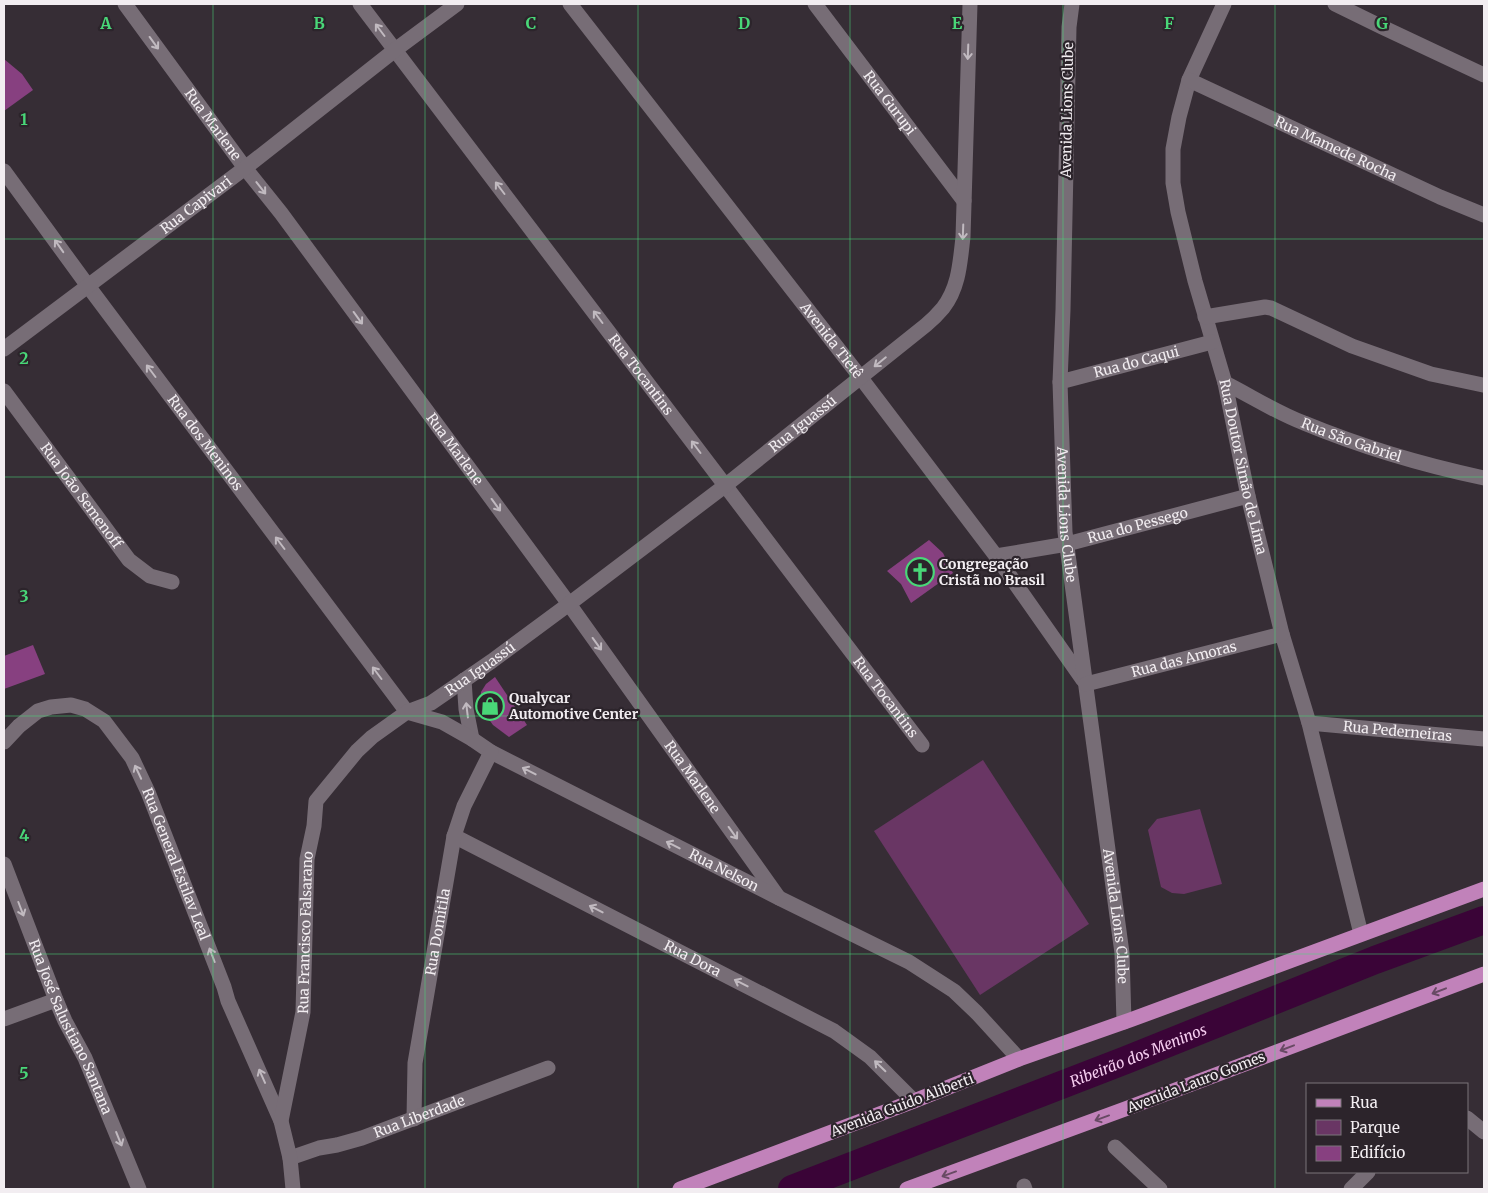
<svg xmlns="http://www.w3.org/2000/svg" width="1488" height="1193" viewBox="0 0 1488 1193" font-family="Merriweather,serif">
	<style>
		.green { fill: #693664 }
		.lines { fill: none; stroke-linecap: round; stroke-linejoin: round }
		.river { stroke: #3a0437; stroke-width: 28 }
		.building { fill: #874080 }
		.minor { stroke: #776d76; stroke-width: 15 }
		.major { stroke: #c182ba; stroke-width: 15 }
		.oneway { stroke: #c1bac0 }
		.oneway2 { stroke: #684a64 }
		.grid { fill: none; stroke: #49d778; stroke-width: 1; stroke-opacity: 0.55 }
		.labels { text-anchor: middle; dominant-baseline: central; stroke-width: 4.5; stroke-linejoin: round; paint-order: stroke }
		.street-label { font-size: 14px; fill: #f2edf1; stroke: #2c242b }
		.poi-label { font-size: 14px; font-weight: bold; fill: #f2edf1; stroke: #2c242b; text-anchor: start }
		.water-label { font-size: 15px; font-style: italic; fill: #f6cef0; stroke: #2c242b }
		.grid-label { font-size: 16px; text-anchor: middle; font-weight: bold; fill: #49d778; stroke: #2c242b; stroke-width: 4.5; stroke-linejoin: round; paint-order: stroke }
	</style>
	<rect width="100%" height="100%" fill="#362d35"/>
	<g class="green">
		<path d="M983,760L1089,924L980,995L874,831Z"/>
		<path d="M1200,809L1222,884L1184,894L1172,893L1161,887L1148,830L1157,819Z"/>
	</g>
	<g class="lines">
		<path class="river" id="s1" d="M792,1189L1126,1060L1375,960L1484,920"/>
	</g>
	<g class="building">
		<path d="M4,59L22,74L33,90L4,111Z"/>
		<path d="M929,540L943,553L953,573L911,603L901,584L887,571Z"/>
		<path d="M33,645L45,674L4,689V656Z"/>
		<path d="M495,677L527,725L509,737L493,725L480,707L481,692L486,684Z"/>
	</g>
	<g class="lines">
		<g class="minor">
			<path id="s2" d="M125,4L245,168L281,213L569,604L779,898"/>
			<path id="s3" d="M360,4L922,745"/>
			<path id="s4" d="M570,4L861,378L996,556L1083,680"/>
			<path id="s5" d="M815,4L964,201"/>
			<path id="s6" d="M1072,4L1069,27L1063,310L1060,382L1065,532L1122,953L1124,1022"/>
			<path id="s7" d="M1224,4L1189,80L1179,117L1173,149V183L1178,212L1195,281L1225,383L1248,496L1282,634L1309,723L1361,934"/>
			<path d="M1335,4L1382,27L1484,75"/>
			<path id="s8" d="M1189,80L1440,197L1484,215"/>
			<path id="s9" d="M4,171L88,286L407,712"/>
			<path d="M1205,317L1265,307L1271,308L1352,346L1431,374L1483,385"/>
			<path id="s10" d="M4,349L245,168L395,50L457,4"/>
			<path id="s11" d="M1060,382L1212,342"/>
			<path id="s12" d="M1225,383C1251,396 1277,413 1304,423C1362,447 1423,465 1484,478"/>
			<path id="s13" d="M4,391L129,560L150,576L172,582"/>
			<path id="s14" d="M996,556L1067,544L1248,496"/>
			<path d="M464,680L466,709L472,739"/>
			<path id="s15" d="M1086,684L1282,634"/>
			<path id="s16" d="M407,712L442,722L472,739L491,752L779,898L909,962L954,991L977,1013L1019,1059"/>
			<path id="s17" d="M1309,723L1484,739"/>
			<path id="s18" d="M4,742L19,726L38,711L51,707L71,705L85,709L104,721L132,758L148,792L224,987L228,1001L281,1121"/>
			<path id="s19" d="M454,836L834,1031L870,1057L914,1101"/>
			<path id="s20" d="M4,864L56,1000L65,1021L85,1058L139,1189"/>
			<path d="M4,1019L56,1000"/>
			<path d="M1467,1118L1484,1132"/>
			<path id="s21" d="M414,1119L415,1063L454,836L464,806L491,752"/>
			<path d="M1115,1147L1160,1189"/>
			<path id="s22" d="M290,1158L319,1148L337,1145L362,1138L548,1068"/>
			<path d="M1024,1186L1025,1189"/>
			<path id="s23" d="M293,1189L290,1158L281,1121L303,1012L307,859L314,826L316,801L357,751L372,737L407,712L431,703L492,661L569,604L726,485L926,325C932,320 938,314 943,308C959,287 960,263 963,237L970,4"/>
			<path d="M1351,1189L1368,1172"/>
		</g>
		<g class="major">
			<path d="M680,1189L914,1101L1019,1059L1130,1020L1484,889"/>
			<path d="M907,1189L1125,1109L1484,974"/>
		</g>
	</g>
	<defs><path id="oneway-shaft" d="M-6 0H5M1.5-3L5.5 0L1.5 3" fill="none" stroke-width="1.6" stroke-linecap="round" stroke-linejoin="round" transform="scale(1.25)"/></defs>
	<g class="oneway">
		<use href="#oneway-shaft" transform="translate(380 30) rotate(-127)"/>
		<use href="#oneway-shaft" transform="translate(154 43) rotate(54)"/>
		<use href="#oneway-shaft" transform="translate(968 52) rotate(92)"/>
		<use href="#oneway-shaft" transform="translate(261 188) rotate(52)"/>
		<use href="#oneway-shaft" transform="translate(500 188) rotate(-127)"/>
		<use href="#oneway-shaft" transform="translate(963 232) rotate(92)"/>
		<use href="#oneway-shaft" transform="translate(59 246) rotate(-125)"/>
		<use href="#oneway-shaft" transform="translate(598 317) rotate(-127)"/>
		<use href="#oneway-shaft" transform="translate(358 318) rotate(54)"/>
		<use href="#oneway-shaft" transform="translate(880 362) rotate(141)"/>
		<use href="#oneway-shaft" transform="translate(151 371) rotate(-127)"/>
		<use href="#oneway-shaft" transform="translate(696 447) rotate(-127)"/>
		<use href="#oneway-shaft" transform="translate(496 505) rotate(54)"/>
		<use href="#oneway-shaft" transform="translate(280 543) rotate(-127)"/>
		<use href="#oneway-shaft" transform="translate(597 644) rotate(54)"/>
		<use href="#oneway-shaft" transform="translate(377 673) rotate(-127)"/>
		<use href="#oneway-shaft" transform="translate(467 710) rotate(-97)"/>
		<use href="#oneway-shaft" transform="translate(529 771) rotate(-153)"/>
		<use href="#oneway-shaft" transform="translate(138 772) rotate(-115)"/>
		<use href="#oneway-shaft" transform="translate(733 833) rotate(54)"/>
		<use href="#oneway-shaft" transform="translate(673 845) rotate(-153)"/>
		<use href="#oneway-shaft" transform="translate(21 909) rotate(69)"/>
		<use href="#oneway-shaft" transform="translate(596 909) rotate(-153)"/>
		<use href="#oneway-shaft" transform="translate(212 955) rotate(-111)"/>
		<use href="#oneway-shaft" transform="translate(741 983) rotate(-153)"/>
		<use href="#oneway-shaft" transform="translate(880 1066) rotate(-136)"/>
		<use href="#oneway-shaft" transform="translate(262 1076) rotate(-114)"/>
		<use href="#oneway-shaft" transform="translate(119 1139) rotate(68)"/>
	</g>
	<g class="oneway2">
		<use href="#oneway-shaft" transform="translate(1439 991) rotate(159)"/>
		<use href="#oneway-shaft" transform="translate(1287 1048) rotate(159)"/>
		<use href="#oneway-shaft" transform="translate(1102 1118) rotate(160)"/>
		<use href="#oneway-shaft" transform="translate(949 1174) rotate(160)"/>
	</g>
	<path class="grid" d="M213,4V1189M425,4V1189M638,4V1189M850,4V1189M1063,4V1189M1275,4V1189M4,239H1484M4,477H1484M4,716H1484M4,954H1484"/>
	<defs>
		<symbol id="church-ring" viewBox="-11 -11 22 22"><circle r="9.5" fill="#2c242b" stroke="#49d778" stroke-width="1.5"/><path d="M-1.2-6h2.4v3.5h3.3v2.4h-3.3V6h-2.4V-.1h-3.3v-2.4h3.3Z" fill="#49d778"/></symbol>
		<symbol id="shop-ring" viewBox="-11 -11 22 22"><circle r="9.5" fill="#2c242b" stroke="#49d778" stroke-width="1.5"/><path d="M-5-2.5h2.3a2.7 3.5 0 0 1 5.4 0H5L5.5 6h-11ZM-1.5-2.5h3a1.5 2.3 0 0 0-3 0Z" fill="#49d778"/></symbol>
	</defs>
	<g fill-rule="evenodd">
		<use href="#church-ring" x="904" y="556" width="32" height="32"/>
		<use href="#shop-ring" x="474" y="690" width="32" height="32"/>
	</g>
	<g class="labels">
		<g class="street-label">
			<text stroke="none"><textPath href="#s5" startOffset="124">Rua Gurupi</textPath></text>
			<text transform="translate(1067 110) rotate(-89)">Avenida Lions Clube</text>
			<text stroke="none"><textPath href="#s2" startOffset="149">Rua Marlene</textPath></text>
			<text stroke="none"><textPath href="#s8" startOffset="162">Rua Mamede Rocha</textPath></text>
			<text stroke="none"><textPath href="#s10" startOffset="240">Rua Capivari</textPath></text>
			<text stroke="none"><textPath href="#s4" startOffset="426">Avenida Tietê</textPath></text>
			<text stroke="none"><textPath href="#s11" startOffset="79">Rua do Caqui</textPath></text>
			<text stroke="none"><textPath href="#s3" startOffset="465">Rua Tocantins</textPath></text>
			<text stroke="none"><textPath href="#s23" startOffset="1011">Rua Iguassú</textPath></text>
			<text stroke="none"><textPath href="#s12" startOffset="139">Rua São Gabriel</textPath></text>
			<text stroke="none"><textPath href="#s9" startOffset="338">Rua dos Meninos</textPath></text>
			<text stroke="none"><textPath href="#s2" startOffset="554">Rua Marlene</textPath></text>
			<text stroke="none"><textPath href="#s7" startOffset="481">Rua Doutor Simão de Lima</textPath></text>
			<text stroke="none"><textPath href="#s13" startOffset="130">Rua João Semenoff</textPath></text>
			<text stroke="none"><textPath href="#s6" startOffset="511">Avenida Lions Clube</textPath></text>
			<text stroke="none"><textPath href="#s14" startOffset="145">Rua do Pessego</textPath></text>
			<text stroke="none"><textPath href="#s15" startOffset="101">Rua das Amoras</textPath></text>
			<text stroke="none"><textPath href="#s23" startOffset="606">Rua Iguassú</textPath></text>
			<text stroke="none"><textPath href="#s3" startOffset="870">Rua Tocantins</textPath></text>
			<text stroke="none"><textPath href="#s17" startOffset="89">Rua Pederneiras</textPath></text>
			<text stroke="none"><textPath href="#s2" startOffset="959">Rua Marlene</textPath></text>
			<text stroke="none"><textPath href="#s18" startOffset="278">Rua General Estilav Leal</textPath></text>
			<text stroke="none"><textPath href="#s16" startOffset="355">Rua Nelson</textPath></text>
			<text stroke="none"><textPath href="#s6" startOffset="916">Avenida Lions Clube</textPath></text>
			<text stroke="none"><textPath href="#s21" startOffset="189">Rua Domitila</textPath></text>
			<text stroke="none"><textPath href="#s23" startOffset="260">Rua Francisco Falsarano</textPath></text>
			<text stroke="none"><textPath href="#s19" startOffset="268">Rua Dora</textPath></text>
			<text stroke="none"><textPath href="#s20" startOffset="176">Rua José Salustiano Santana</textPath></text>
			<text transform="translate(1196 1082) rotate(-21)">Avenida Lauro Gomes</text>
			<text transform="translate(902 1105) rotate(-21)">Avenida Guido Aliberti</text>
			<text stroke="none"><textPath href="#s22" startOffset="136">Rua Liberdade</textPath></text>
		</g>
		<g class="poi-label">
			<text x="939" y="564">Congregação<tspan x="939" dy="16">Cristã no Brasil</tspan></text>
			<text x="509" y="698">Qualycar<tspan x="509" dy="16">Automotive Center</tspan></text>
		</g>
		<g class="water-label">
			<text stroke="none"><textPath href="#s1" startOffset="371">Ribeirão dos Meninos</textPath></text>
		</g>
	</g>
	<g class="grid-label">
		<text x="106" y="29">A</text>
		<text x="319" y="29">B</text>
		<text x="531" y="29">C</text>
		<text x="744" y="29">D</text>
		<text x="957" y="29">E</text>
		<text x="1169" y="29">F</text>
		<text x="1382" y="29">G</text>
		<text x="24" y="125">1</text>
		<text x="24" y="364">2</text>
		<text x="24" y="602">3</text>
		<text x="24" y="841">4</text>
		<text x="24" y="1079">5</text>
	</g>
	<rect width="1488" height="1193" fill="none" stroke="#f2edf1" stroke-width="10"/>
	<rect x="1306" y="1083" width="162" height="90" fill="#2c242b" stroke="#7b747a"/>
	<rect x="1316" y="1099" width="25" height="8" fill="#c182ba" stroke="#7b747a"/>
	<text x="1350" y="1108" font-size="15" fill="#f2edf1">Rua</text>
	<rect x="1316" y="1120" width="25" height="15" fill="#693664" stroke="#7b747a"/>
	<text x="1350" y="1133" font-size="15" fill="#f2edf1">Parque</text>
	<rect x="1316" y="1146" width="25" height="15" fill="#874080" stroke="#7b747a"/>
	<text x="1350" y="1158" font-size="15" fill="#f2edf1">Edifício</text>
</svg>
